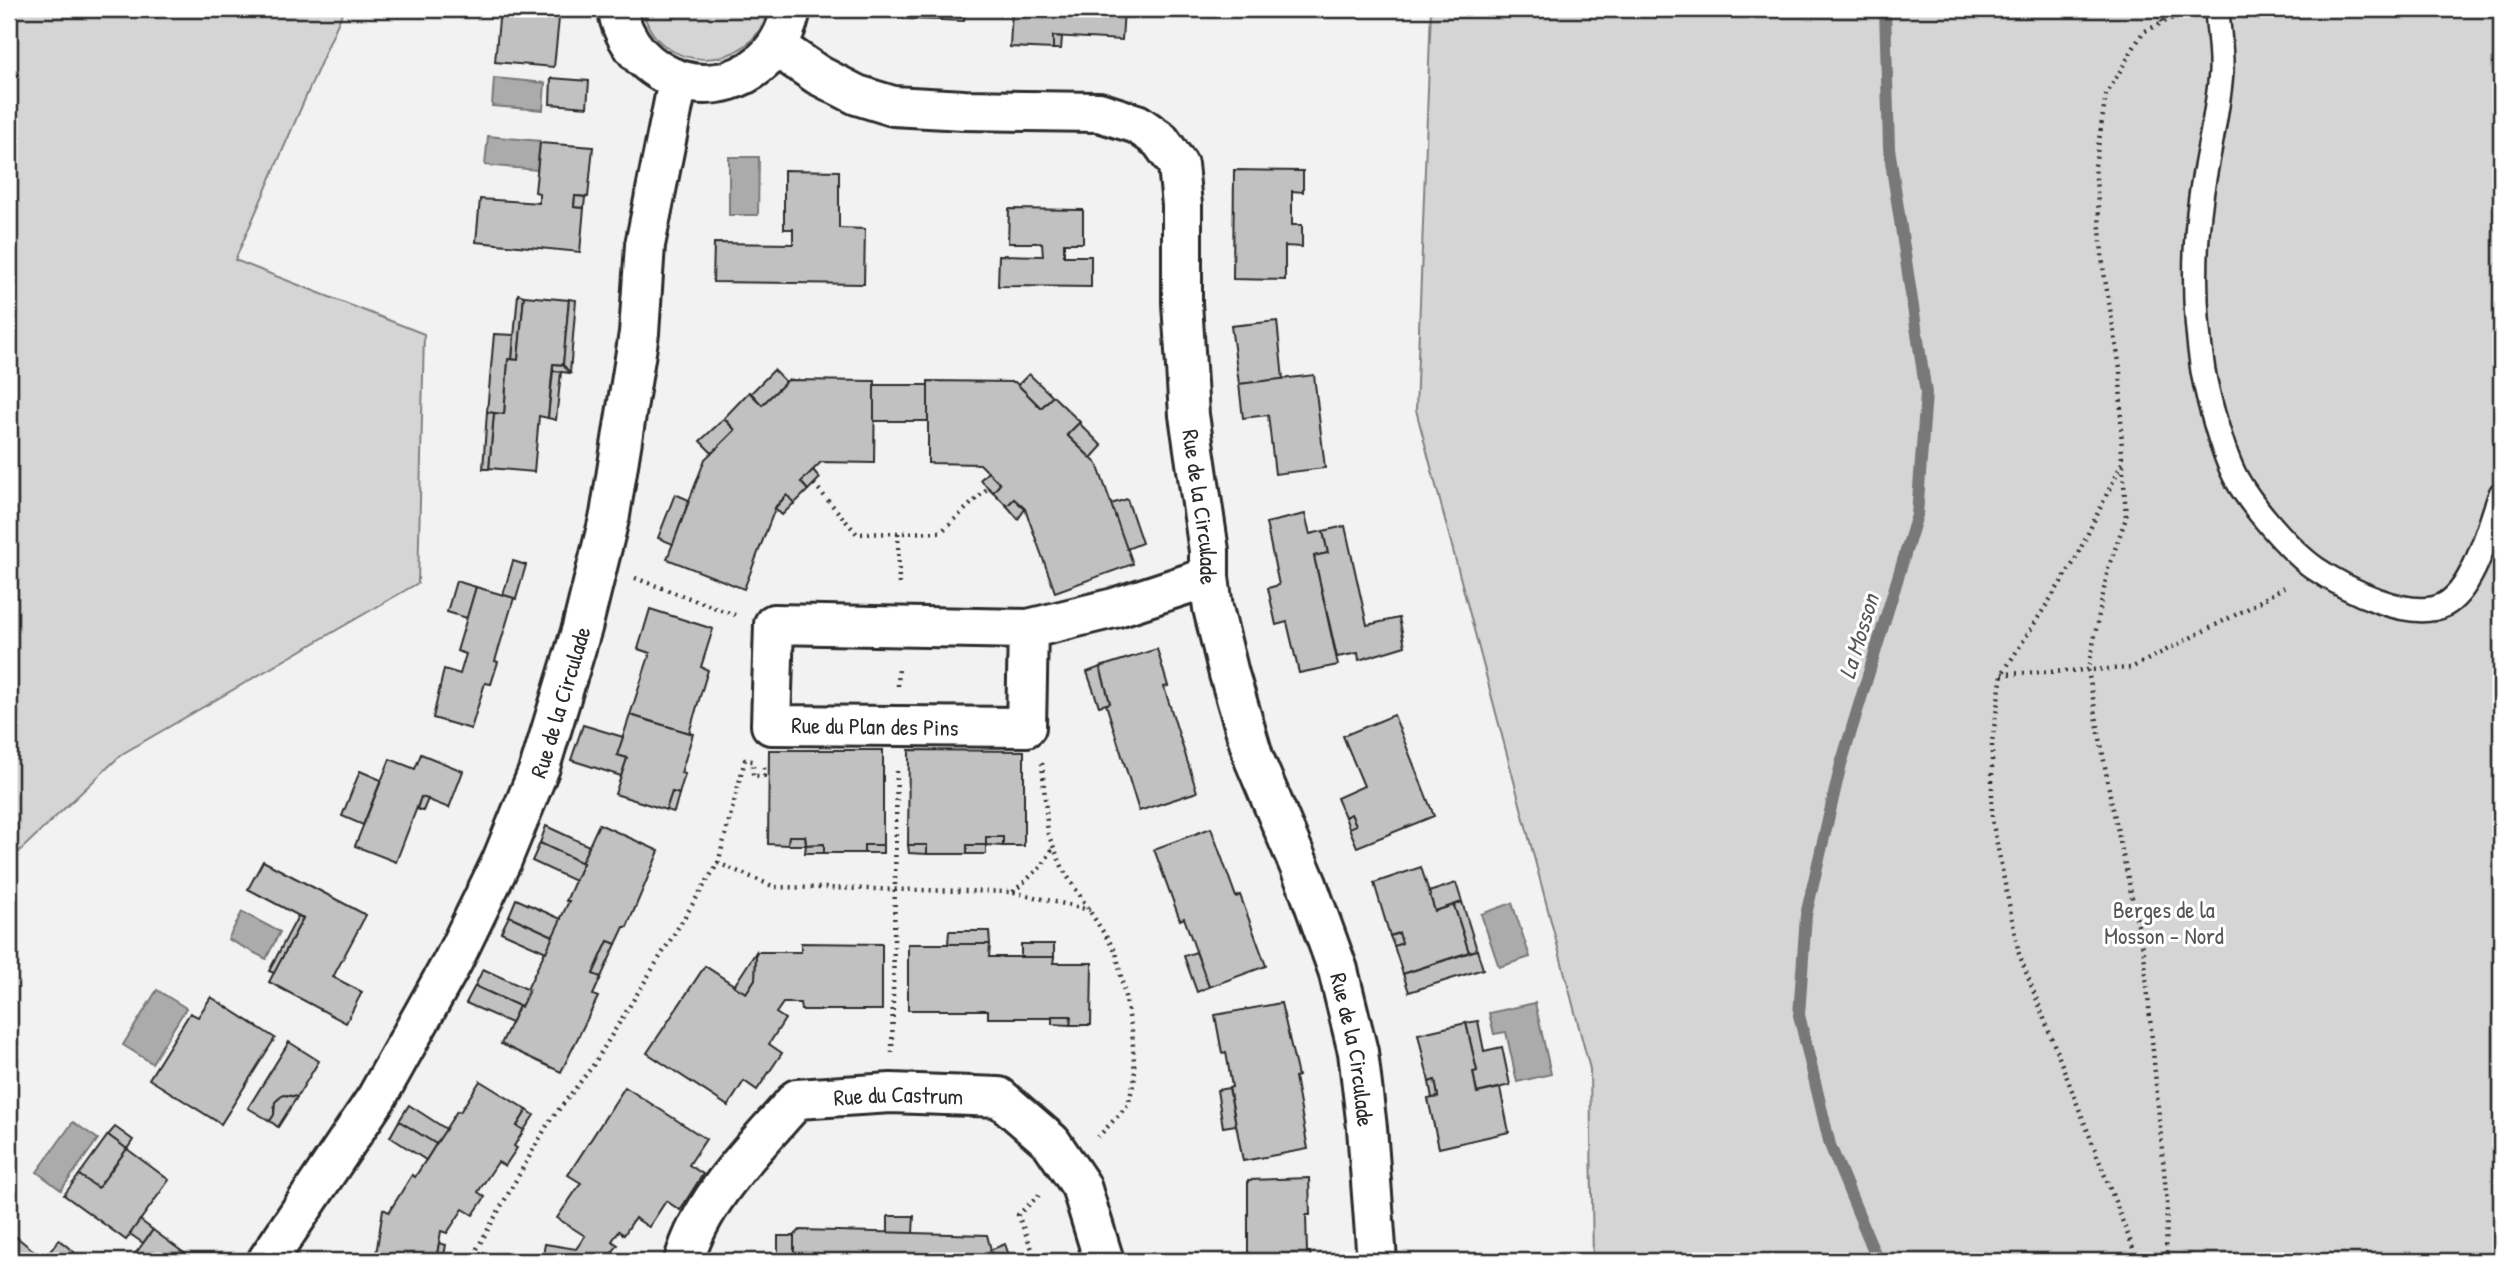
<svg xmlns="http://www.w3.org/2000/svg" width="2510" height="1270" viewBox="0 0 2510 1270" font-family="'Patrick Hand',sans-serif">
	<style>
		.green { fill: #d5d5d5; stroke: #808080; stroke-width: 2 }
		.water { fill: #ababab; stroke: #787878; stroke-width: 2 }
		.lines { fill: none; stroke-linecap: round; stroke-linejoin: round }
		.stream { stroke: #787878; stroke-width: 12 }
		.building { fill: #c1c1c1; stroke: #2b2b2b; stroke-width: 2 }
		.service-casing { stroke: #2b2b2b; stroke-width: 28 }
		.minor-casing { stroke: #2b2b2b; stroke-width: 44 }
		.path { stroke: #2b2b2b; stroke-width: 4.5; stroke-dasharray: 2 5; stroke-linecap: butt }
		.service { stroke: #fff; stroke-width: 23 }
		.minor { stroke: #fff; stroke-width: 38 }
		.labels { text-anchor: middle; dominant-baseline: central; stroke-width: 6; stroke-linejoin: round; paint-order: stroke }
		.street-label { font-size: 23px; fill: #2b2b2b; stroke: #fff }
		.park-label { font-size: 23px; fill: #565656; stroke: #fff }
		.water-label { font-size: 24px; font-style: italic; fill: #585858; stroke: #fff }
	</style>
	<rect width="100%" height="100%" fill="#f2f2f2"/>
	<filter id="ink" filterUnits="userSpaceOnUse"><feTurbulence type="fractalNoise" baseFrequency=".0143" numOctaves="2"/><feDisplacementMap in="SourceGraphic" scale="14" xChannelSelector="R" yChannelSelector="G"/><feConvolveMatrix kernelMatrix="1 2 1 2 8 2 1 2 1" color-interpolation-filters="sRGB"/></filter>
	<g filter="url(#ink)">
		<g class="green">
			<path d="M9,9H344L235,260L424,334L418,583L122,754L9,861Z"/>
			<path d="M643,9H769C751,77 654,74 643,9Z"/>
			<path d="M1431,9H2501V1261H1593L1590,1069L1416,410Z"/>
		</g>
		<g class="water">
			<path d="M494,78L545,83L543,110L492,106Z"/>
			<path d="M488,136L540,141L537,170L485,165Z"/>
			<path d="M729,157H759L758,215H729Z"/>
			<path d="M1512,903L1530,957L1499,967L1481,914Z"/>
			<path d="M242,912L280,932L266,959L228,939Z"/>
			<path d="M157,990L186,1008L152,1063L123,1045Z"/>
			<path d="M1535,1003L1551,1074L1517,1082L1506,1032L1494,1034L1489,1013Z"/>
			<path d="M73,1122L98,1139L61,1190L37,1172Z"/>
		</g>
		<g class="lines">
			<path class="stream" d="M1878,1261L1830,1145L1799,1015L1806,915L1841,764L1917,515L1926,393L1889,148L1885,9"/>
		</g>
		<g class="building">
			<path d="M500,9H560L554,67L495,62Z"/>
			<path d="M903,9H942L941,20L903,19Z"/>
			<path d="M942,9H965L964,21L941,20Z"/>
			<path d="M1012,9H1124L1122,40L1053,36V49L1010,47Z"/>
			<path d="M1053,36L1062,37L1061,49H1053Z"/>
			<path d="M551,78L589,81L587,107L550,104Z"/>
			<path d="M540,143L593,147L588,197L575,196L574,207L584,208L580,252L476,242L480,199L539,203V193L535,192Z"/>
			<path d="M784,170L839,171V228L865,229L864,284L713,282L714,243L793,244V229H784Z"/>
			<path d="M1234,170L1303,171V192L1292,191V225H1302V247L1285,246V280L1233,279Z"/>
			<path d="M575,196L585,197L584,208L574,207Z"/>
			<path d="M1009,209L1083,210V243H1064V256H1091V287L998,286L999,255L1043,256L1042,243H1008Z"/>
			<path d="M518,294L524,296L518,360L512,359Z"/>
			<path d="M524,296L569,300L563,365L553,364L548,418L539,416L534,472L489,468L494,413L504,414L508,359L518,360Z"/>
			<path d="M569,299L576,300L570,373L563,365Z"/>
			<path d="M1277,321L1283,379L1239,384L1231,326Z"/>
			<path d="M494,334L514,335L512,359H508L504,414L487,412Z"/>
			<path d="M553,364L563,365L570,373L553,371Z"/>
			<path d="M774,370L786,382L762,405L751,393Z"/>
			<path d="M553,371L561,372L556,420L548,418Z"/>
			<path d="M1029,374L1053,397L1041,408L1018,385Z"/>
			<path d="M1314,375L1325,468L1275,474L1268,415L1243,418L1239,384Z"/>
			<path d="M788,380L875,381L874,463L821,462L801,482L808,490L794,504L787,495L776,506L744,589L667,559L705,459L735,430L724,418L749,392L762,405Z"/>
			<path d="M928,381L1015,382L1041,408L1053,396L1080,422L1067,435L1097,464L1133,564L1055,592L1025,509L1014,499L1007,506L993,492L1000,484L980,464L928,463Z"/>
			<rect x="874" y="385" width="54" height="36"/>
			<path d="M487,412L494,413L489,469H483Z"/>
			<path d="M724,419L735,430L712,453L700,441Z"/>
			<path d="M1079,423L1102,446L1091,458L1067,435Z"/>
			<path d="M813,470L820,478L808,490L801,482Z"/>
			<path d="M988,472L1000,484L993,492L980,480Z"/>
			<path d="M675,494L689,500L673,544L658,538Z"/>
			<path d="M787,495L794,503L782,515L775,508Z"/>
			<path d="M1014,499L1025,509L1018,519L1007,506Z"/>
			<path d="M1127,499L1142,543L1127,549L1111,504Z"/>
			<path d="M1305,514L1310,534L1323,531L1328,553L1314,556L1338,665L1299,673L1287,622L1276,625L1268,588L1279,585L1266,523Z"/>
			<path d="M1345,526L1367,625L1399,618L1405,646L1359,660L1358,653L1337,657L1314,556L1328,553L1323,531Z"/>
			<path d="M513,561L526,565L516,599L503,595Z"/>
			<path d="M456,581L476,587L467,618L447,612Z"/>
			<path d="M476,587L514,598L495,661L498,662L491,684L485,683L471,729L433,718L444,669L460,674L466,654L457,651Z"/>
			<path d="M650,609L713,629L701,667L708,670L689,733L630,715L650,653L638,649Z"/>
			<path d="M1157,649L1168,686L1164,687L1197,792L1139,811L1106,704L1110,703L1100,667Z"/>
			<path d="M1100,667L1110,703L1099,706L1087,672Z"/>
			<path d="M630,715L693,734L681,773L685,774L679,794L672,792L666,810L615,794L627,758L617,755Z"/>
			<path d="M1394,715L1434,816L1357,847L1349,828L1356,825L1351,814L1345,817L1337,798L1364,786L1343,736Z"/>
			<path d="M583,725L623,737L617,755L627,758L621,776L571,760Z"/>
			<path d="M769,750H883V845H864V853H824V844L806,845L805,836H789L788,845L768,844Z"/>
			<path d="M909,750L1024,751V846H1003V837H986V845H967V854H927V845H908Z"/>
			<path d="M421,754L463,771L449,808L421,797L396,862L355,846L390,759L415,769Z"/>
			<path d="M360,771L381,780L363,825L342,816Z"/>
			<path d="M672,792L679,794L674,812L666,810Z"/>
			<path d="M421,797L428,799L423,811L417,809Z"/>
			<path d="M1351,814L1356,825L1349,828L1345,817Z"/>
			<path d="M599,824L659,851L627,927H624L616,944L608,941L593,974L601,977L593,995L598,997L561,1072L501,1044L569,901H566L583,863H581Z"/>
			<path d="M546,826L589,846L581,863L540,843Z"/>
			<path d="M1211,828L1236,897L1240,895L1266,966L1209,987L1184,918L1180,920L1154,849Z"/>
			<path d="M789,836H805L806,845H788Z"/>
			<path d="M986,837H1003V846L986,845Z"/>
			<path d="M540,843L583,863L575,881L532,861Z"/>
			<path d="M824,844V853H805L806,845Z"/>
			<rect x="864" y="845" width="19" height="8"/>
			<path d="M908,845H927V854L909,853Z"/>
			<rect x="967" y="845" width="19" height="9"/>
			<path d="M263,861L366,915L333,977L362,992L346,1023L269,982L303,918L248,889Z"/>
			<path d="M1421,867L1435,911L1454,905L1469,952L1403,974L1394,946L1402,943L1399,933L1390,936L1374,883Z"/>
			<path d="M1456,883L1462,902L1435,911L1429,892Z"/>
			<path d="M516,899L561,919L553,936L509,916Z"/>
			<path d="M1462,902L1477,950L1469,952L1454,905Z"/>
			<path d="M298,916L303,918L274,973L269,971Z"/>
			<path d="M509,916L553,936L546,952L501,932Z"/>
			<path d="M949,931H989L990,944H948Z"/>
			<path d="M1399,933L1402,943L1394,946L1390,936Z"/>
			<path d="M608,941L616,944L601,977L593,974Z"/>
			<path d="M801,943L882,944V1010H801L800,1003H783L776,1013L785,1019L769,1044L782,1053L757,1090L744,1081L728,1106L647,1053L705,966L746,993L755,979L756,952H801Z"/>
			<path d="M908,944H990L989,957H1054L1053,963H1092L1091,1025H1070L1071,1016H1052V1018H988V1010H908Z"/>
			<rect x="1021" y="944" width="33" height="13"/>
			<path d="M1477,950L1483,969L1409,992L1403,974Z"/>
			<path d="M756,952L755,979L746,993L734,986Z"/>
			<path d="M1196,952L1209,987L1197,992L1184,956Z"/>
			<path d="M483,969L529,990L521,1007L475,986Z"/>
			<path d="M475,986L519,1006L511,1023L466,1003Z"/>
			<path d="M211,997L275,1038L221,1124L149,1079L190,1013L198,1017Z"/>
			<path d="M1281,1003L1298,1076L1295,1077L1308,1149L1243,1161L1229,1088L1232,1087L1226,1052L1222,1053L1215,1015Z"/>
			<path d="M1052,1016H1071L1070,1025L1052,1024Z"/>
			<path d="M1478,1021L1484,1051L1502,1047L1510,1085L1477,1093L1473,1072L1477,1071L1466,1023Z"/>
			<path d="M1466,1023L1477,1071L1473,1072L1477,1093L1500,1088L1509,1132L1439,1148L1428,1099L1438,1097L1435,1080L1429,1082L1418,1034Z"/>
			<path d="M289,1042L319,1061L297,1097L287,1095L278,1099L274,1106V1115L270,1121L248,1108Z"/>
			<path d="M1435,1080L1438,1097L1432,1098L1429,1082Z"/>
			<path d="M480,1081L527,1110L517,1126L524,1130L514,1146L517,1148L505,1166L498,1162L478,1192L485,1197L473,1215L463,1209L447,1233L441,1231L436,1261H375L383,1209L389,1212L412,1175L415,1177L457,1111L460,1112Z"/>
			<path d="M625,1087L706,1139L689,1165L703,1174L680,1210L666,1201L649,1227L635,1218L624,1235L619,1231L612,1241L618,1245L610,1255L608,1254L606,1261H542L545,1244L576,1249L585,1236L557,1218L581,1183L568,1175Z"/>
			<path d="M1229,1088L1236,1125L1223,1127L1217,1090Z"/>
			<path d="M283,1095L297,1097L278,1127L270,1121L274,1115L275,1102Z"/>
			<path d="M409,1105L446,1129L436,1144L399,1121Z"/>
			<path d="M527,1110L534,1115L524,1130L517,1126Z"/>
			<path d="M399,1121L436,1144L426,1160L390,1137Z"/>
			<path d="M115,1127L133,1140L127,1149L108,1135Z"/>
			<path d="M108,1135L127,1149L98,1188L79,1175Z"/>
			<path d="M127,1149L169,1180L126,1240L64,1195L79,1175L98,1188Z"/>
			<path d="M1309,1178L1310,1215H1306L1307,1252H1310L1311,1261H1250V1253L1248,1254V1180Z"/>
			<path d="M888,1216H914L913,1233H888Z"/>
			<path d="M140,1220L153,1230L143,1243L130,1234Z"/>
			<path d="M153,1230L184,1253L178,1261H130Z"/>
			<path d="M800,1230L987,1235L994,1261H794V1236Z"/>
			<path d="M9,1231L44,1259L59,1240L85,1261H9Z"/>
			<rect x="778" y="1236" width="16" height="25"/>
			<path d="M439,1243L446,1245L443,1261H436Z"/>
			<path d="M1005,1244L1011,1261H994L990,1250Z"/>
			<path d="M1250,1253V1261H1237V1254Z"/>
		</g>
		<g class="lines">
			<defs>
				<path id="service" d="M2217,9C2218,30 2222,51 2221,72C2218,115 2207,155 2201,197C2193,255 2194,314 2203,371C2208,399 2223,454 2236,478C2251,505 2290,551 2316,569C2344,588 2410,622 2444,605C2475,589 2489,525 2501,494"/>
				<g id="minor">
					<path d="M618,9C619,24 628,41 638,53C690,110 777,84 791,9"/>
					<path id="s1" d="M777,47L818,75L857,95L893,106L964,110L1099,112L1137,124L1160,140L1178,165L1182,205V303L1189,415L1209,551V577L1213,608L1229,674L1254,759L1307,884L1338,970L1358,1052L1367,1128L1377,1261"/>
					<path d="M1028,629L1026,727L771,725L774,624L1028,629L1114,608L1209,577"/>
					<path id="s2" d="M267,1261L377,1097L453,961L502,860L540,767L582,628L610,515L639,333L645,245L678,81"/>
					<path id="s3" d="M684,1261C702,1197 755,1148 797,1099L891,1093L999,1097L1051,1142L1081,1186L1104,1261"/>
				</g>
			</defs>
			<use href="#service" class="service-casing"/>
			<use href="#minor" class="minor-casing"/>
			<g class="path">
				<path d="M2153,9L2163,22"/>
				<path d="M2123,465L2126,518L2108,569L2088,670L2110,795L2144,953L2167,1203L2166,1261"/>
				<path d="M814,484L857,534L941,532L988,488"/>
				<path d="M898,533L899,585"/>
				<path d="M635,578L735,615"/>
				<path d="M2002,674L2131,668L2247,609L2284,587"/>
				<path d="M898,686L899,667"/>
				<path d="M1042,763L1048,834L1064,871L1116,952L1132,1031L1135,1077L1128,1105L1098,1137"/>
				<path d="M718,863L745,760L753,761V776H764V766"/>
				<path d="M1013,892L1042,866L1053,848"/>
				<path d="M892,1053L897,768"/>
				<path d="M470,1261L549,1122L592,1067L718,863L775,887L1013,892L1090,910"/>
				<path d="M1037,1261L1018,1215L1039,1195"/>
				<path d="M2138,1261L2019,954L1992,819V742L2002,674L2074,562L2122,463L2120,368L2103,267L2095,166L2106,95L2143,32L2185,12"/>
			</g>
			<use href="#service" class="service"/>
			<use href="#minor" class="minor"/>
		</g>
	</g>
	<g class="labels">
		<g class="street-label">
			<text stroke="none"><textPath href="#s1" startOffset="779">Rue de la Circulade</textPath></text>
			<text stroke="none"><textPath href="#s2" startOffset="634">Rue de la Circulade</textPath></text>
			<text transform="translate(875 726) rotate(1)">Rue du Plan des Pins</text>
			<text stroke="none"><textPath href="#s1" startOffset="1346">Rue de la Circulade</textPath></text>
			<text stroke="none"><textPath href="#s3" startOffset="301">Rue du Castrum</textPath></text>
		</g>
		<g class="park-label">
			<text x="2164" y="909">Berges de la<tspan x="2164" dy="26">Mosson - Nord</tspan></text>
		</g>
		<g class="water-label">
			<text transform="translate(1858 636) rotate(-73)">La Mosson</text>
		</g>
	</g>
	<rect width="2510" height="1270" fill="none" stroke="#fff" stroke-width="35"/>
	<rect x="18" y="18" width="2475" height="1235" fill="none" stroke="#2b2b2b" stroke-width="2.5" filter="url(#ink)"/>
</svg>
